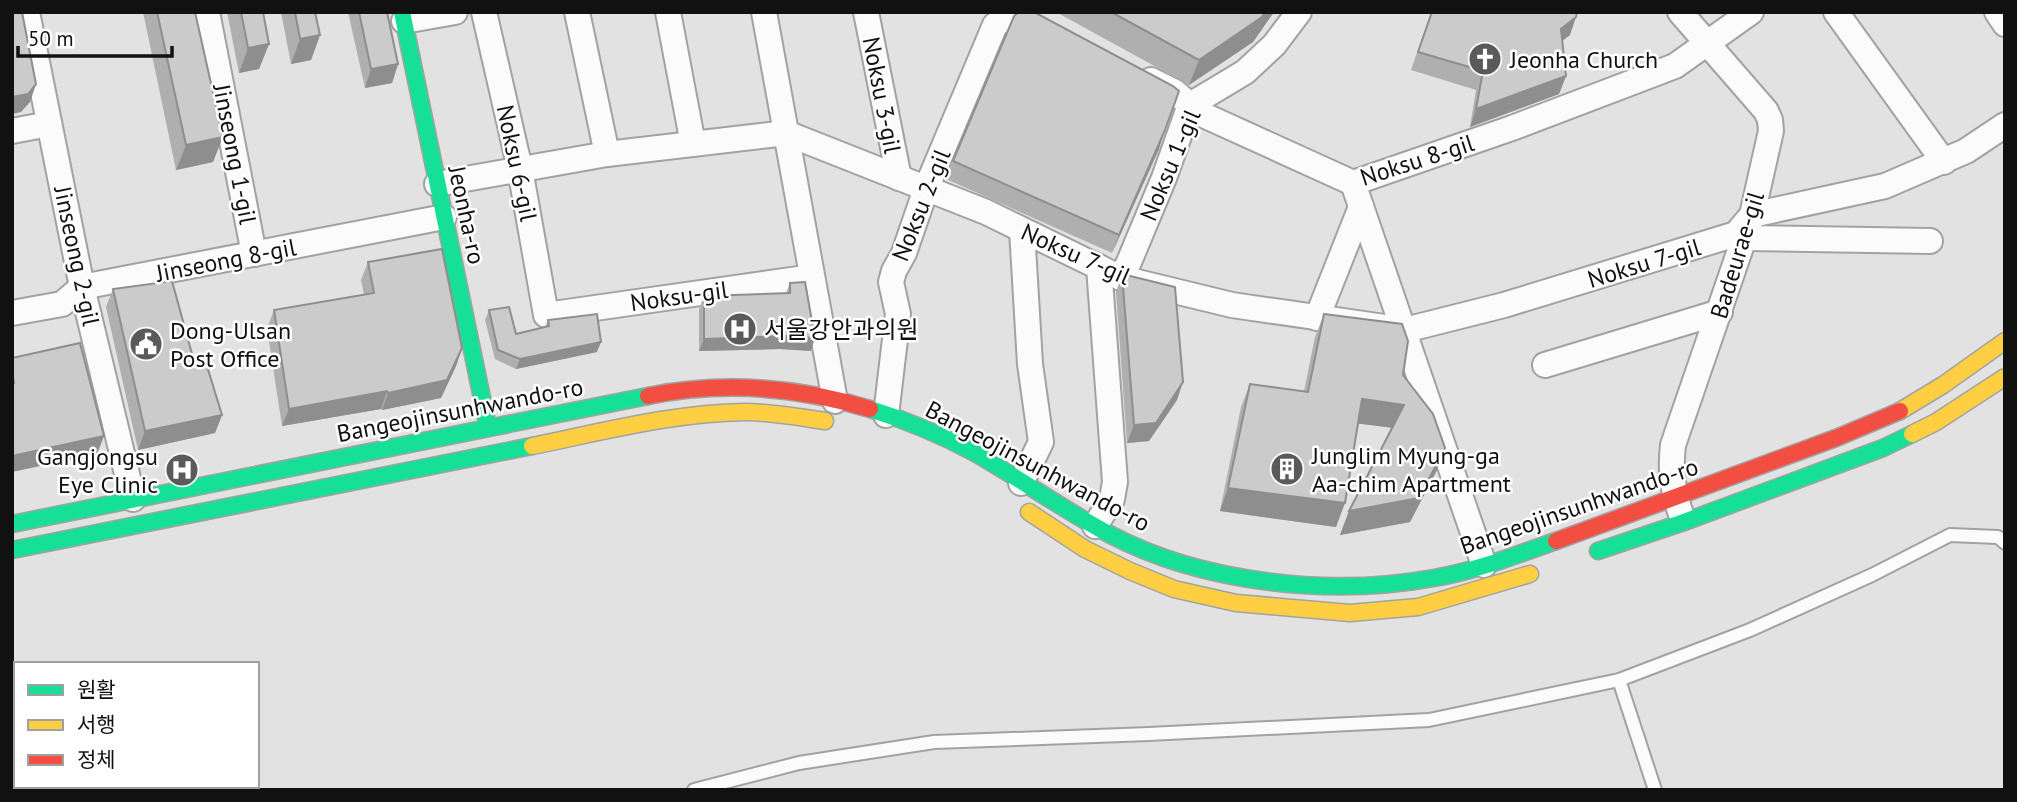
<svg xmlns="http://www.w3.org/2000/svg" width="2017" height="802" viewBox="0 0 2017 802" font-family="'PT Sans','Noto Sans KR',sans-serif">
	<style>
		.lines { fill: none; stroke-linecap: round; stroke-linejoin: round }
		.lane-casing { stroke: #a2a2a2; stroke-width: 16 }
		.street-casing { stroke: #a2a2a2; stroke-width: 28 }
		.fast-casing { stroke: #a2a2a2; stroke-width: 19 }
		.slow-casing { stroke: #a2a2a2; stroke-width: 19 }
		.jam-casing { stroke: #a2a2a2; stroke-width: 19 }
		.lane { stroke: #fbfbfb; stroke-width: 12 }
		.street { stroke: #fbfbfb; stroke-width: 24 }
		.fast { stroke: #16e098; stroke-width: 16 }
		.slow { stroke: #ffcf43; stroke-width: 16 }
		.jam { stroke: #f24e42; stroke-width: 16 }
		.wall { fill: #afafaf }
		.shaded-wall { fill: #8e8e8e }
		.building { fill: #cbcbcb; stroke: #8e8e8e; stroke-width: 2 }
		.labels { text-anchor: middle; dominant-baseline: central; stroke-width: 5; stroke-linejoin: round; paint-order: stroke }
		.poi-label { font-size: 24px; fill: #111112; stroke: #fff; text-anchor: start }
		.street-label { font-size: 24px; fill: #111112; stroke: #fff }
	</style>
	<rect width="100%" height="100%" fill="#e2e2e2"/>
	<g class="lines">
		<defs>
			<g id="lane">
				<path d="M1619,680L1655,790"/>
				<path d="M694,790L799,763L934,742L1149,734L1429,720L1619,680L1750,630L1872,575L1950,535L1998,537L2005,543"/>
			</g>
			<g id="street">
				<path d="M27,12L82,287L133,499"/>
				<path d="M207,12L254,254"/>
				<path d="M484,12L520,169L546,315L812,277"/>
				<path d="M577,12L607,154"/>
				<path d="M668,12L693,144"/>
				<path d="M764,12L835,401"/>
				<path d="M866,12L899,178"/>
				<path d="M1680,12L1766,111L1770,120L1771,131L1752,215L1673,445C1670,470 1672,491 1681,514"/>
				<path d="M1836,12L1944,162"/>
				<path d="M1997,12L2005,24"/>
				<path d="M404,21L455,12"/>
				<path d="M1151,80L1175,92L1199,113L1353,183L1512,128L1675,66L1751,12"/>
				<path d="M12,131L49,124"/>
				<path d="M1353,183L1484,565"/>
				<path d="M437,184L607,154L786,133L986,212L1121,278L1232,305L1405,330L1504,305L1736,234L1752,215L1885,186L1966,151L2005,125"/>
				<path d="M1744,238L1930,241"/>
				<path d="M1121,278L1129,262L1164,178L1190,105L1245,72L1274,45L1299,12"/>
				<path d="M12,313L62,304L82,287L444,217"/>
				<path d="M1317,318L1361,207"/>
				<path d="M1545,365L1720,312"/>
				<path d="M886,415L898,314L891,282L894,271L904,253L926,189L995,25L1013,12"/>
				<path d="M1021,483L1041,442L1030,364L1022,230"/>
				<path d="M1095,526L1112,499L1115,482L1099,267"/>
			</g>
			<g id="fast">
				<path d="M402,12L488,427"/>
				<path d="M870,409C905,420 940,434 973,452C1019,478 1062,509 1109,534C1202,583 1330,597 1434,578C1476,571 1516,555 1556,541"/>
				<path d="M12,524L648,396"/>
				<path d="M12,550L532,446"/>
				<path d="M1598,551L1684,522L1883,448L1912,434"/>
			</g>
			<g id="slow">
				<path d="M1900,411L1943,385L2005,341"/>
				<path d="M1912,434L1936,422L2005,377"/>
				<path d="M532,446C602,432 673,413 745,412C772,412 798,417 825,421"/>
				<path d="M1029,512L1085,549L1130,571L1174,589L1236,603L1350,613L1418,607L1530,574"/>
			</g>
			<g id="jam">
				<path d="M648,396C722,381 798,387 870,409"/>
				<path d="M1556,541L1836,438L1900,411"/>
			</g>
		</defs>
		<use href="#lane" class="lane-casing"/>
		<use href="#street" class="street-casing"/>
		<use href="#fast" class="fast-casing"/>
		<use href="#slow" class="slow-casing"/>
		<use href="#jam" class="jam-casing"/>
		<use href="#lane" class="lane"/>
		<use href="#street" class="street"/>
		<use href="#fast" class="fast"/>
		<use href="#slow" class="slow"/>
		<use href="#jam" class="jam"/>
	</g>
	<g class="wall">
		<path d="M143,12H195L213,162L176,170Z"/>
		<path d="M227,12H263L269,44L259,69L239,73Z"/>
		<path d="M281,12H315L320,35L311,60L291,64Z"/>
		<path d="M348,12H387L398,64L392,83L365,88Z"/>
		<path d="M1056,12H1274L1253,42L1189,85Z"/>
		<path d="M1431,12L1570,35L1562,41L1566,76L1559,94L1470,127L1476,90L1411,70Z"/>
		<path d="M1159,149L1112,253L946,179L953,161Z"/>
		<path d="M368,262L462,348L456,366L441,398L382,410L381,409L282,426L267,328L274,310L364,295L361,280Z"/>
		<path d="M1122,274L1177,400L1149,441L1127,443L1116,292Z"/>
		<path d="M790,283L811,351L780,349L699,351V309L704,296L786,293Z"/>
		<path d="M113,289L195,365L222,415L215,433L138,450L106,307Z"/>
		<path d="M489,310L516,334L545,327L548,320L597,352L516,369L495,359L485,320Z"/>
		<path d="M1324,314L1403,375L1445,448L1436,472L1410,522L1340,535L1349,511L1392,428L1358,423L1336,527L1220,511L1241,407L1250,384L1304,391L1315,337Z"/>
	</g>
	<g class="shaded-wall">
		<path d="M1265,12H1274L1253,42L1189,85L1199,60Z"/>
		<path d="M1576,17L1570,35L1554,47L1561,29Z"/>
		<path d="M320,35L311,60L291,64L300,39Z"/>
		<path d="M269,44L259,69L239,73L248,48Z"/>
		<path d="M398,64L392,83L365,88L371,69Z"/>
		<path d="M1566,76L1559,94L1470,127L1476,109Z"/>
		<path d="M36,84L30,102L21,112L12,114V97Z"/>
		<path d="M1165,130L1159,149L1112,253L1119,235Z"/>
		<path d="M223,137L213,162L176,170L186,145Z"/>
		<path d="M785,336L815,338L811,351L780,349L699,351L704,339Z"/>
		<path d="M601,342L597,352L516,369L520,359Z"/>
		<path d="M462,348L456,366L441,398L382,410L388,393Z"/>
		<path d="M1183,382L1177,400L1149,441L1127,443L1134,425Z"/>
		<path d="M387,391L381,409L282,426L289,409Z"/>
		<path d="M1362,399L1404,405L1395,428L1353,423Z"/>
		<path d="M222,415L215,433L138,450L145,431Z"/>
		<path d="M104,436L97,454L12,472V456Z"/>
		<path d="M1445,448L1436,472L1410,522L1340,535L1349,511Z"/>
		<path d="M1228,488L1345,503L1336,527L1220,511Z"/>
	</g>
	<g class="building">
		<path d="M12,12H22L36,84L28,94L12,97Z"/>
		<path d="M157,12H195L223,137L186,145Z"/>
		<path d="M241,12H263L269,44L248,48Z"/>
		<path d="M295,12H315L320,35L300,39Z"/>
		<path d="M359,12H387L398,64L371,69Z"/>
		<path d="M1019,12H1034L1173,86L1179,91L1165,130L1119,235L953,161L1014,16Z"/>
		<path d="M1111,12H1265L1262,17L1199,60Z"/>
		<path d="M1432,12H1577L1576,17L1561,29L1566,76L1476,109L1483,71L1418,52Z"/>
		<path d="M442,249L462,348L447,380L388,393L387,391L289,409L274,310L374,293L368,262Z"/>
		<path d="M1122,274L1175,287L1183,382L1156,423L1134,425Z"/>
		<path d="M172,281L195,365L206,363L222,415L145,431L113,289Z"/>
		<path d="M805,282L815,338L785,336L704,339V296L790,293V283Z"/>
		<path d="M509,307L516,334L549,326L548,320L597,314L601,342L520,359L498,350L489,310Z"/>
		<path d="M1324,314L1402,324L1408,341L1403,375L1433,414L1445,448L1419,498L1349,511L1404,405L1362,399L1345,503L1228,488L1250,384L1308,392Z"/>
		<path d="M80,343L104,436L12,456V383H14L12,372V358Z"/>
	</g>
	<defs>
		<symbol id="church-disc" viewBox="-11 -11 22 22"><circle r="9.5" fill="#5a5a5b" stroke="#fff"/><path d="M-1.2-6h2.4v3.5h3.3v2.4h-3.3V6h-2.4V-.1h-3.3v-2.4h3.3Z" fill="#fff"/></symbol>
		<symbol id="hospital-disc" viewBox="-11 -11 22 22"><circle r="9.5" fill="#5a5a5b" stroke="#fff"/><path d="M-5-5h3v3.5h4V-5h3V5h-3V1.5h-4V5h-3Z" fill="#fff"/></symbol>
		<symbol id="civic-disc" viewBox="-11 -11 22 22"><circle r="9.5" fill="#5a5a5b" stroke="#fff"/><path d="M-.6-6.5H3V-4.5H.6V-3L4-1V1h2V6H-6V1h2V-1L-.6-3ZM-1.2 2.5V6h2.4V2.5Z" fill="#fff"/></symbol>
		<symbol id="building-disc" viewBox="-11 -11 22 22"><circle r="9.5" fill="#5a5a5b" stroke="#fff"/><path d="M-4-6H4V6H1V3H-1V6H-4ZM-2.5-4.3h1.7v1.8h-1.7ZM.8-4.3h1.7v1.8H.8ZM-2.5-1h1.7V.8h-1.7ZM.8-1h1.7V.8H.8Z" fill="#fff"/></symbol>
	</defs>
	<g fill-rule="evenodd">
		<use href="#church-disc" x="1466" y="40" width="38" height="38"/>
		<use href="#hospital-disc" x="721" y="310" width="38" height="38"/>
		<use href="#civic-disc" x="127" y="325" width="38" height="38"/>
		<use href="#building-disc" x="1268" y="450" width="38" height="38"/>
		<use href="#hospital-disc" x="163" y="451" width="38" height="38"/>
	</g>
	<g class="labels">
		<g class="poi-label">
			<text x="1510" y="59">Jeonha Church</text>
			<text x="764" y="329">서울강안과의원</text>
			<text x="170" y="330">Dong-Ulsan<tspan x="170" dy="28">Post Office</tspan></text>
			<text x="1312" y="455">Junglim Myung-ga<tspan x="1312" dy="28">Aa-chim Apartment</tspan></text>
			<text x="158" y="456" text-anchor="end">Gangjongsu<tspan x="158" dy="28">Eye Clinic</tspan></text>
		</g>
		<g class="street-label">
			<text transform="translate(882 95) rotate(79)">Noksu 3-gil</text>
			<text transform="translate(235 154) rotate(79)">Jinseong 1-gil</text>
			<text transform="translate(1417 160) rotate(-18)">Noksu 8-gil</text>
			<text transform="translate(517 163) rotate(78)">Noksu 6-gil</text>
			<text transform="translate(1170 165) rotate(-67)">Noksu 1-gil</text>
			<text transform="translate(921 205) rotate(-68)">Noksu 2-gil</text>
			<text transform="translate(467 215) rotate(78)">Jeonha-ro</text>
			<text transform="translate(1076 254) rotate(24)">Noksu 7-gil</text>
			<text transform="translate(1737 255) rotate(-73)">Badeurae-gil</text>
			<text transform="translate(77 256) rotate(78)">Jinseong 2-gil</text>
			<text transform="translate(226 260) rotate(-11)">Jinseong 8-gil</text>
			<text transform="translate(1644 263) rotate(-17)">Noksu 7-gil</text>
			<text transform="translate(679 296) rotate(-8)">Noksu-gil</text>
			<text transform="translate(460 410) rotate(-11)">Bangeojinsunhwando-ro</text>
			<text transform="translate(1038 466) rotate(28)">Bangeojinsunhwando-ro</text>
			<text transform="translate(1579 506) rotate(-19)">Bangeojinsunhwando-ro</text>
		</g>
	</g>
	<rect width="2017" height="802" fill="none" stroke="#111112" stroke-width="28"/>
	<rect x="14" y="662" width="245" height="126" fill="#ffffff" stroke="#a0a0a0" stroke-width="2"/>
	<rect x="28" y="685" width="35" height="10" fill="#16e098" stroke="#a0a0a0" stroke-width="2"/>
	<text x="77" y="697" font-size="21" fill="#111112">원활</text>
	<rect x="28" y="720" width="35" height="10" fill="#ffcf43" stroke="#a0a0a0" stroke-width="2"/>
	<text x="77" y="732" font-size="21" fill="#111112">서행</text>
	<rect x="28" y="755" width="35" height="10" fill="#f24e42" stroke="#a0a0a0" stroke-width="2"/>
	<text x="77" y="767" font-size="21" fill="#111112">정체</text>
	<path d="M18 46v10h154v-10" fill="none" stroke="#111112" stroke-width="3.5"/>
	<text x="28" y="46" font-size="21" fill="#111112" stroke="#ffffff" stroke-width="5" paint-order="stroke">50 m</text>
</svg>
